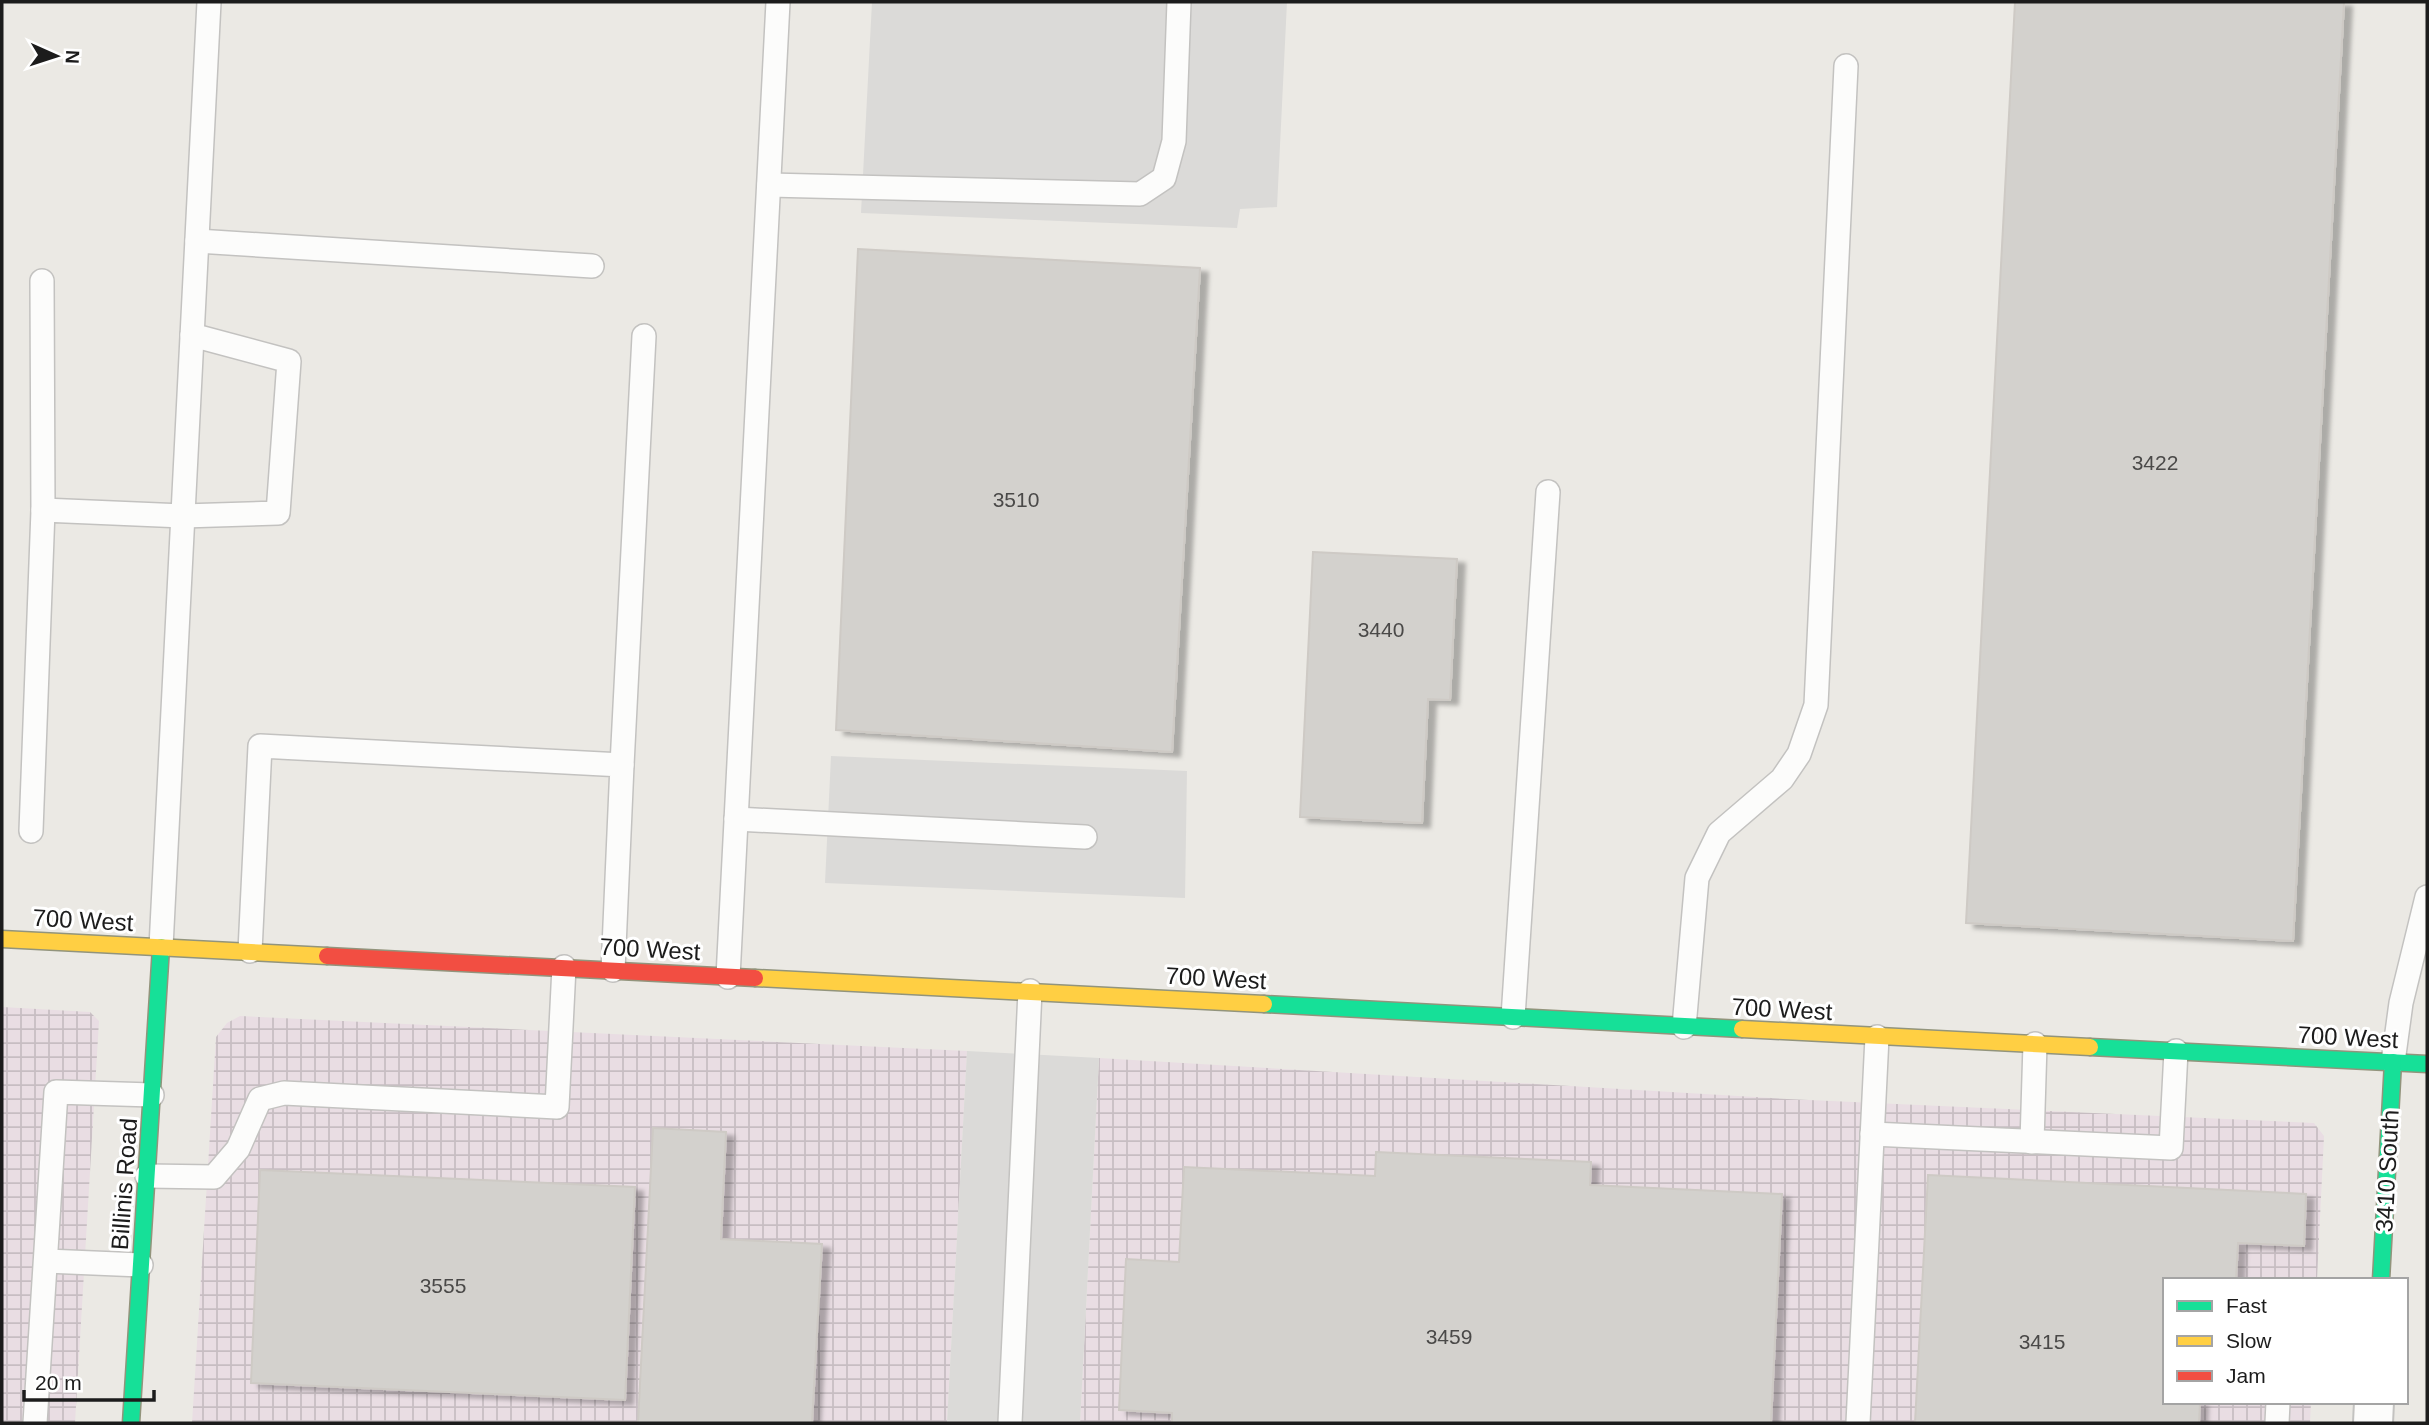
<svg xmlns="http://www.w3.org/2000/svg" width="2429" height="1425" viewBox="0 0 2429 1425" font-family="Helvetica,sans-serif">
	<style>
		.industrial { fill: url(#industrial-grid) }
		.parking { fill: #dbdad8 }
		.building { fill: #d3d1cd; stroke: #cecac5; stroke-width: 2; filter: url(#shadow) }
		.lines { fill: none; stroke-linecap: round; stroke-linejoin: round }
		.lane-casing { stroke: #c3c2c0; stroke-width: 26 }
		.street-casing { stroke: #c3c2c0; stroke-width: 42 }
		.fast-casing { stroke: #92947c; stroke-width: 19 }
		.slow-casing { stroke: #92947c; stroke-width: 19 }
		.jam-casing { stroke: #92947c; stroke-width: 19 }
		.lane { stroke: #fcfcfb; stroke-width: 23 }
		.street { stroke: #fcfcfb; stroke-width: 38 }
		.fast { stroke: #16e098; stroke-width: 16 }
		.slow { stroke: #ffcf43; stroke-width: 16 }
		.jam { stroke: #f24e42; stroke-width: 16 }
		.labels { text-anchor: middle; dominant-baseline: central; stroke-width: 6; stroke-linejoin: round; paint-order: stroke }
		.number-label { font-size: 21px; fill: #4a4948 }
		.street-label { font-size: 24px; fill: #1c1c1c; stroke: #fff }
	</style>
	<defs>
		<pattern id="industrial-grid" width="8" height="8" patternUnits="userSpaceOnUse" patternTransform="scale(1.75)"><rect width="8" height="8" fill="#e9dde3"/><path d="M0 4h8M4 0v8" fill="none" stroke="#c7bdc2"/></pattern>
		<filter id="shadow"><feDropShadow dx="8" dy="4.5" stdDeviation="2" flood-color="#0004"/></filter>
	</defs>
	<rect width="100%" height="100%" fill="#ebe9e4"/>
	<g class="industrial">
		<path d="M2,1007L90,1012L99,1021L75,1423H2Z"/>
		<path d="M240,1016L967,1051L947,1423H192L216,1037L227,1023Z"/>
		<path d="M1099,1058L1787,1099L2314,1123L2324,1136L2317,1280H2165V1402H2311L2310,1423H1080Z"/>
	</g>
	<g class="parking">
		<path d="M872,2H1287L1277,207L1240,209L1237,228L861,213Z"/>
		<path d="M831,756L1187,771L1185,898L825,883Z"/>
		<path d="M967,1051L1099,1058L1080,1423H947Z"/>
	</g>
	<g class="building">
		<path d="M2015,2H2344L2293,941L1966,923Z"/>
		<path d="M858,249L1200,268L1172,752L836,730Z"/>
		<path d="M1313,552L1457,559L1450,700L1428,699L1422,823L1300,817Z"/>
		<path d="M653,1128L726,1132L721,1239L822,1244L812,1423H638Z"/>
		<path d="M1376,1152L1591,1162L1590,1185L1782,1194L1771,1423H1172V1413L1119,1410L1126,1259L1179,1262L1184,1167L1375,1176Z"/>
		<path d="M260,1170L635,1187L625,1400L251,1383Z"/>
		<path d="M1928,1175L2306,1194L2304,1246L2238,1243L2236,1280H2165V1402H2200L2199,1423H1915Z"/>
	</g>
	<g class="lines">
		<defs>
			<g id="lane">
				<path d="M769,185L1140,194L1164,178L1174,141L1179,2"/>
				<path d="M197,241L592,266"/>
				<path d="M42,281L43,510"/>
				<path d="M622,765L644,336"/>
				<path d="M736,819L1085,837"/>
				<path d="M31,831L43,510L183,516L278,513L289,361L192,335"/>
				<path d="M161,947L209,2"/>
				<path d="M250,951L260,746L622,765L613,970"/>
				<path d="M728,977L778,2"/>
				<path d="M1513,1017L1548,492"/>
				<path d="M1684,1027L1697,878L1719,833L1782,779L1799,754L1816,705L1846,66"/>
				<path d="M2393,1062L2401,1003L2427,897"/>
				<path d="M1872,1134L2171,1148L2176,1051"/>
				<path d="M2032,1142L2035,1044"/>
				<path d="M147,1176L214,1177L238,1149L260,1099L284,1093L557,1107L564,967"/>
				<path d="M46,1261L141,1265"/>
				<path d="M35,1423L56,1092L152,1095"/>
				<path d="M1010,1423L1030,991"/>
				<path d="M1858,1423L1877,1037"/>
				<path d="M2277,1423L2278,1402"/>
			</g>
			<path id="street" d="M2373,1423L2374,1402"/>
			<g id="fast">
				<path d="M1264,1004L1742,1029"/>
				<path d="M2090,1047L2427,1064"/>
				<path d="M2381,1280L2393,1062"/>
				<path d="M131,1423L161,947"/>
			</g>
			<g id="slow">
				<path d="M2,939L327,956"/>
				<path d="M755,978L1264,1004"/>
				<path d="M1742,1029L2090,1047"/>
			</g>
			<path id="jam" d="M327,956L755,978"/>
		</defs>
		<use href="#lane" class="lane-casing"/>
		<use href="#street" class="street-casing"/>
		<use href="#fast" class="fast-casing"/>
		<use href="#slow" class="slow-casing"/>
		<use href="#jam" class="jam-casing"/>
		<use href="#lane" class="lane"/>
		<use href="#street" class="street"/>
		<use href="#fast" class="fast"/>
		<use href="#slow" class="slow"/>
		<use href="#jam" class="jam"/>
	</g>
	<g class="labels">
		<g class="number-label">
			<text x="2155" y="462">3422</text>
			<text x="1016" y="499">3510</text>
			<text x="1381" y="629">3440</text>
			<text x="443" y="1285">3555</text>
			<text x="1449" y="1336">3459</text>
			<text x="2042" y="1341">3415</text>
		</g>
		<g class="street-label">
			<text transform="translate(83 920) rotate(3)">700 West</text>
			<text transform="translate(650 949) rotate(3)">700 West</text>
			<text transform="translate(1216 978) rotate(3)">700 West</text>
			<text transform="translate(1782 1009) rotate(3)">700 West</text>
			<text transform="translate(2348 1037) rotate(3)">700 West</text>
			<text transform="translate(2387 1171) rotate(-87)">3410 South</text>
			<text transform="translate(124 1184) rotate(-86)">Billinis Road</text>
		</g>
	</g>
	<rect width="2429" height="1425" fill="none" stroke="#1c1c1c" stroke-width="7"/>
	<rect x="2163" y="1278" width="245" height="126" fill="#ffffff" stroke="#a4a4a4" stroke-width="2"/>
	<rect x="2177" y="1301" width="35" height="10" fill="#16e098" stroke="#a4a4a4" stroke-width="2"/>
	<text x="2226" y="1313" font-size="21" fill="#1c1c1c">Fast</text>
	<rect x="2177" y="1336" width="35" height="10" fill="#ffcf43" stroke="#a4a4a4" stroke-width="2"/>
	<text x="2226" y="1348" font-size="21" fill="#1c1c1c">Slow</text>
	<rect x="2177" y="1371" width="35" height="10" fill="#f24e42" stroke="#a4a4a4" stroke-width="2"/>
	<text x="2226" y="1383" font-size="21" fill="#1c1c1c">Jam</text>
	<g transform="translate(56 56) rotate(93)" stroke="#ffffff" stroke-width="5" paint-order="stroke">
	<path d="M0-5L12 26L0 18L-12 26Z" fill="#1c1c1c"/>
	<text y="-10" font-size="19" font-weight="bold" text-anchor="middle" fill="#1c1c1c">N</text>
	</g>
	<path d="M24 1390v10h130v-10" fill="none" stroke="#1c1c1c" stroke-width="3.5"/>
	<text x="35" y="1390" font-size="21" fill="#1c1c1c" stroke="#ffffff" stroke-width="5" paint-order="stroke">20 m</text>
</svg>
